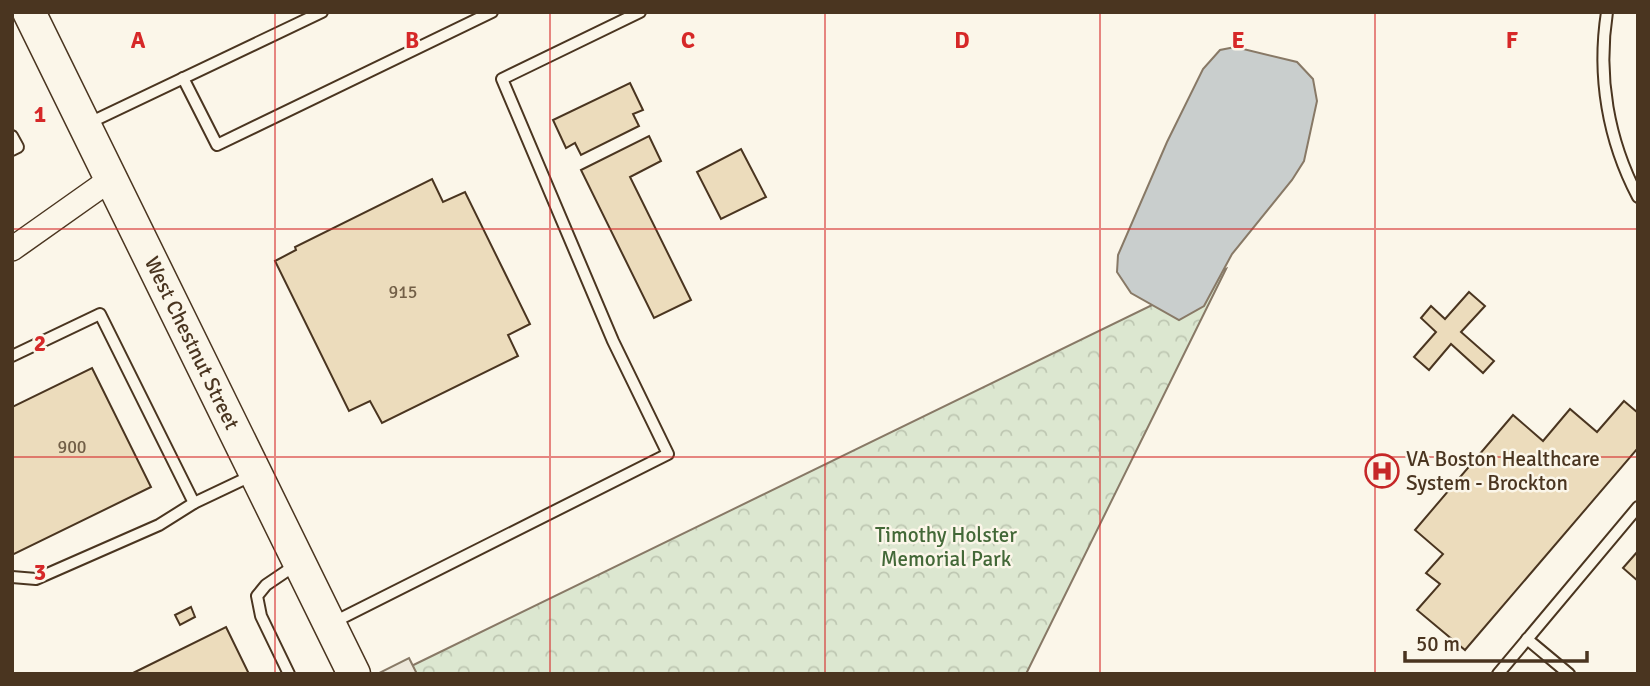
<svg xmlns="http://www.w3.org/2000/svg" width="1650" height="686" viewBox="0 0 1650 686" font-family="Signika,sans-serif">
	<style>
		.forest { fill: url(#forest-crowns); stroke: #887966; stroke-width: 2 }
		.parking { fill: #ede7d9; stroke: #887966; stroke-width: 2 }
		.water { fill: #c9cecd; stroke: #887966; stroke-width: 2 }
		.building { fill: #ecdcbc; stroke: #4a3520; stroke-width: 2 }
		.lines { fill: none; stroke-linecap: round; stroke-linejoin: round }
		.service-casing { stroke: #4a3520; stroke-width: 14 }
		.minor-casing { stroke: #4a3520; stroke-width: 26 }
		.secondary-casing { stroke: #4a3520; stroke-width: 35 }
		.service { stroke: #fbf6e9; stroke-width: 10 }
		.minor { stroke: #fbf6e9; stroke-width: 23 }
		.secondary { stroke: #fbf6e9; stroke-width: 32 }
		.grid { fill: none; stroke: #d62828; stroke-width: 2; stroke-opacity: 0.55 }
		.labels { text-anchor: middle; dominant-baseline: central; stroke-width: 5; stroke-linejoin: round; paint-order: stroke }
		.number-label { font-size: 18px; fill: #725f47 }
		.street-label { font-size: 21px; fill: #4a3520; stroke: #fbf6e9 }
		.poi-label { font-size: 21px; fill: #4a3520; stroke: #fbf6e9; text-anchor: start }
		.park-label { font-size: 21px; fill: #436837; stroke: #fbf6e9 }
		.grid-label { font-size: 23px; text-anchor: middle; font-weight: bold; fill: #d62828; stroke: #fbf6e9; stroke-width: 5; stroke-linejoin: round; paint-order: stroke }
	</style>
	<defs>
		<pattern id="forest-crowns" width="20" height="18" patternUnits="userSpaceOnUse" patternTransform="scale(1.75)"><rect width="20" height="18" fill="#dce7d0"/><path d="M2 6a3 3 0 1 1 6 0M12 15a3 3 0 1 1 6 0" fill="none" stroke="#bec7b2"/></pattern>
	</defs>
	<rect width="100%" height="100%" fill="#fbf6e9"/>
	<path class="forest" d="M1226,269L1026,674H395Z"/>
	<path class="parking" d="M409,658L417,674H379V673Z"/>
	<path class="water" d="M1235,47L1297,62L1313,79L1317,101L1304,161L1292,180L1232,254L1204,306L1179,320L1131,293L1117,272L1118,255L1167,142L1203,69L1220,50Z"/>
	<g class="building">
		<path d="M630,83L643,110L633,114L639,126L581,155L575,143L566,148L553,120Z"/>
		<path d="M649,136L661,161L630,177L691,300L654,318L581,170Z"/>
		<path d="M741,149L766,197L721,219L697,172Z"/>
		<path d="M432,179L443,202L465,192L530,324L508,335L518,356L382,423L370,401L349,411L275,261L296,250L295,247Z"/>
		<path d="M1469,292L1485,306L1461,332L1494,361L1483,373L1451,344L1429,370L1414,357L1436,332L1421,318L1431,306L1445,319Z"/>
		<path d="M92,368L151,487L12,555V407Z"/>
		<path d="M1624,401L1638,413V448L1465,650L1417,610L1440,584L1426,573L1443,554L1415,530L1513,415L1543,441L1570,409L1597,432Z"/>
		<path d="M1638,551V581L1623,568Z"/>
		<path d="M191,607L195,617L180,625L175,615Z"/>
		<path d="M226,627L249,674H131Z"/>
	</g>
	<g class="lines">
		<defs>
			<g id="service">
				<path d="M1607,12C1597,76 1608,140 1638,197"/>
				<path d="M183,78L217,145L492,12"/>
				<path d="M87,124L322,12"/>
				<path d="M12,136L18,147L12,150"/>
				<path d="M12,356L100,314L194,503L253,475"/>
				<path d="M12,577L36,579L159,525L194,503"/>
				<path d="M332,623L668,454L613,341L502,79L640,12"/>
				<path d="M1527,639L1569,674"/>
				<path d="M289,674L261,616L257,596L266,585L297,564"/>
				<path d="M1498,674L1638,507"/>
			</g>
			<path id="minor" d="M12,249L111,179"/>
			<path id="secondary" d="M29,12L354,674"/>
		</defs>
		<use href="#service" class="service-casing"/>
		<use href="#minor" class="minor-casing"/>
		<use href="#secondary" class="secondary-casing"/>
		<use href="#service" class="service"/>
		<use href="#minor" class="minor"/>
		<use href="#secondary" class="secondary"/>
	</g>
	<path class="grid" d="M275,12V674M550,12V674M825,12V674M1100,12V674M1375,12V674M12,229H1638M12,457H1638"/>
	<defs>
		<symbol id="hospital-ring" viewBox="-11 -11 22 22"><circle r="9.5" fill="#fbf6e9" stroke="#c62828" stroke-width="1.5"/><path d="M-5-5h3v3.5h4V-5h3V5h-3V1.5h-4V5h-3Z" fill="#c62828"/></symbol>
	</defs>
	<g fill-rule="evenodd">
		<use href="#hospital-ring" x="1363" y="452" width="38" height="38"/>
	</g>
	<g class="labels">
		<g class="number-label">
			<text x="403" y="292">915</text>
			<text x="72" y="447">900</text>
		</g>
		<g class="street-label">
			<text transform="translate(192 343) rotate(64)">West Chestnut Street</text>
		</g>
		<g class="poi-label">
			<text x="1406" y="459">VA Boston Healthcare<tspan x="1406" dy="24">System - Brockton</tspan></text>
		</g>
		<g class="park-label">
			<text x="946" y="535">Timothy Holster<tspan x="946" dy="24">Memorial Park</tspan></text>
		</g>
	</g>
	<g class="grid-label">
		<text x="138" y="48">A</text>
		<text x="412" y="48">B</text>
		<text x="688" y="48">C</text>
		<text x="962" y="48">D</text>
		<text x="1238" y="48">E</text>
		<text x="1512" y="48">F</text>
		<text x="40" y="122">1</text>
		<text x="40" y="351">2</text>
		<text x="40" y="580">3</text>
	</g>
	<rect width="1650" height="686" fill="none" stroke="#4a3520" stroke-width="28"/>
	<path d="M1405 651v10h182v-10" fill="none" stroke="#4a3520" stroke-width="3.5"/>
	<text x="1416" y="651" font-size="21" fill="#4a3520" stroke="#fbf6e9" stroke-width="5" paint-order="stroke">50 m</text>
</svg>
